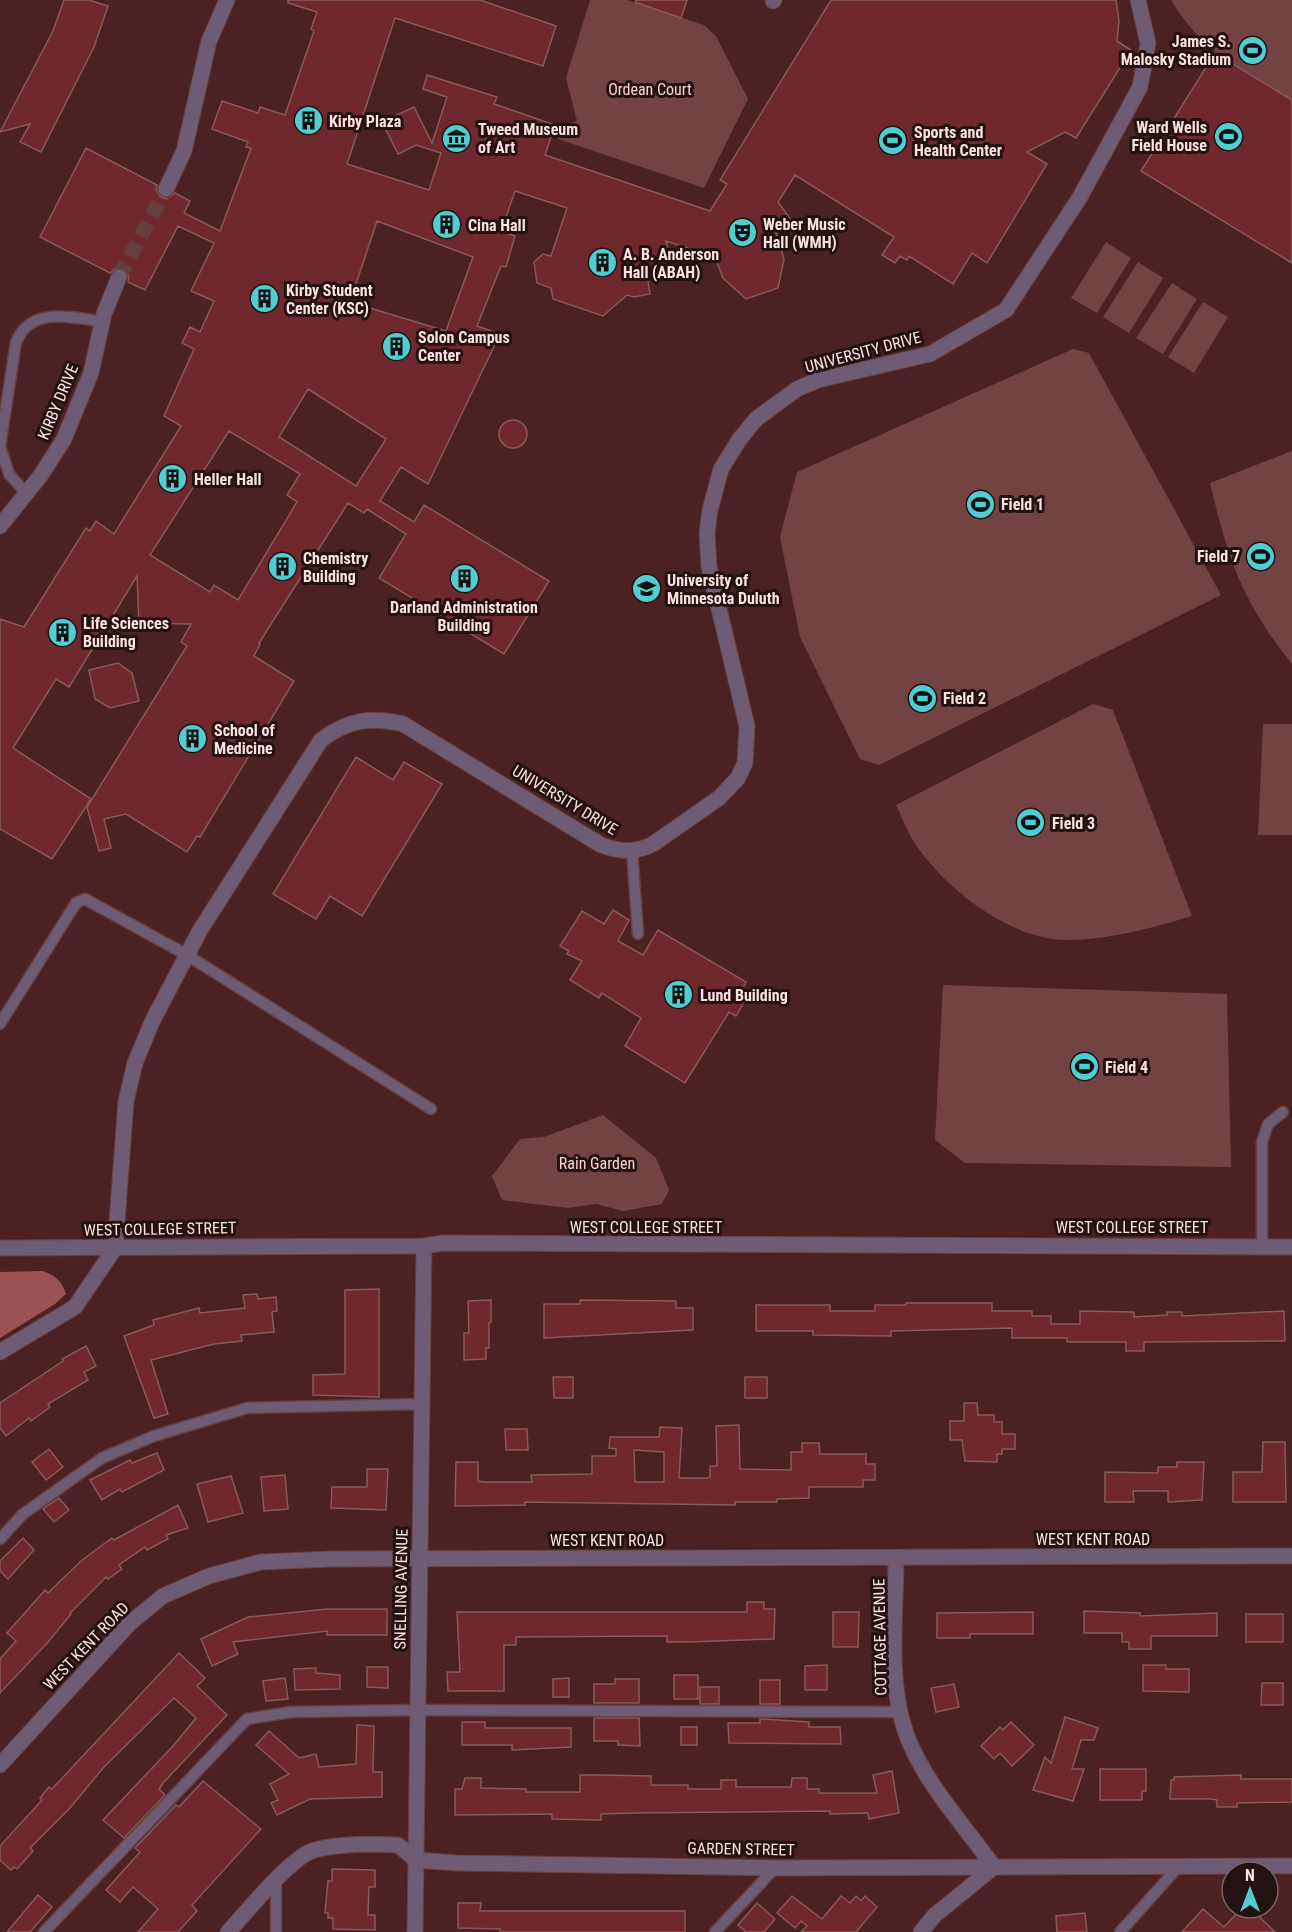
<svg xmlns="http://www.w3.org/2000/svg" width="1292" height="1932" viewBox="0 0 1292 1932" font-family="'Roboto Condensed',sans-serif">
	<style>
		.green { fill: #734344 }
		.forest { fill: #9c5154 }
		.building { fill: #6f292e; stroke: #885959; stroke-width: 1.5; fill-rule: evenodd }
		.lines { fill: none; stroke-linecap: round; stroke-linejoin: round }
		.minor-tunnel { stroke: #663e3f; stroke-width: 15; stroke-dasharray: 15 8; stroke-linecap: butt }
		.service-casing { stroke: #674041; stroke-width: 13 }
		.minor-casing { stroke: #674041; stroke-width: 17 }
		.tertiary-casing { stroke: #674041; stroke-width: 17 }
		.service { stroke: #6e5b74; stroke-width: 10 }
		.minor { stroke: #6e5b74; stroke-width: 15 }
		.tertiary { stroke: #6e5b74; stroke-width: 15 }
		.labels { text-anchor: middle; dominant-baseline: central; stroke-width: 6; stroke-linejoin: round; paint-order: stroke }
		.poi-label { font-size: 16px; font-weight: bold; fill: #fde0e0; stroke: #241212; text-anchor: start }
		.park-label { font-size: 16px; fill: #fed0d0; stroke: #241212 }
		.street-label { font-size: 16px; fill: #fde0e0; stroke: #241212 }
	</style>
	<rect width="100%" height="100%" fill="#4b2123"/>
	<g class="green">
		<path d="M590,0H627L704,25L716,36L748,99L704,188L558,139L563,125L577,121L566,78Z"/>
		<path d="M1171,0H1292V100C1240,68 1204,54 1171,0Z"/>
		<path d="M1106,242L1131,258L1097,313L1071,298Z"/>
		<path d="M1138,262L1163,278L1129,333L1103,317Z"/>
		<path d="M1172,283L1197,299L1163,354L1136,338Z"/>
		<path d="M1203,302L1228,317L1194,373L1168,357Z"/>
		<path d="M1073,349L1089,353L1221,595L879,765L860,759L800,637L780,537L797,472Z"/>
		<path d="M1292,451V664C1242,602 1228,559 1210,483Z"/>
		<path d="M1093,704L1113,710L1192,916C1152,928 1109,940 1067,940C1010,940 944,888 914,842C907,831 902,817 896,805Z"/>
		<path d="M1263,724H1292V835H1258Z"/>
		<path d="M943,985L1227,994L1231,1167L965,1163L935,1140Z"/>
		<path d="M603,1115L656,1158L669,1190L662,1204L623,1211L596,1204L568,1208L502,1200L492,1176L520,1139L544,1137Z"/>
	</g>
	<path class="forest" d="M42,1271C55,1275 62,1281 66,1294L55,1304L0,1338V1272Z"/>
	<g class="building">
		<path d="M64,0H89L108,6L94,47L41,152L20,142L30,124L0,132L53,31Z"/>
		<path d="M288,0H480L556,26L543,66L395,18L347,164L429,190L441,153L416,145L398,154L382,122L414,107L432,143L447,97L423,89L427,75L497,97L494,104L555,125L545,155L710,211L727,184L720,180L831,0H1116L1119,21L1117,41L1131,50L1076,138L1065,132L1027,152L1047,164L987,263L972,253L953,284L909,256L907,260L900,256L895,263L882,255L894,237L795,175L778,202L792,221L776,232L784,259L778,288L746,299L723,278L715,257L666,241L671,264L646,269L650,294L634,297L627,295L603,316L553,299L551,288L537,283L534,262L543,254L551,256L567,208L515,191L506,217L507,233L515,236L506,267L501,266L477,326L500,334L428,484L401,467L380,501L414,522L424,505L549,581L504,654L379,578L406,534L367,509L364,513L348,503L259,643L260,644L254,656L294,681L200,837L197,836L187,852L126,814L104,819L111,848L99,851L87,807L187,646L181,642L191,624L139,623L137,576L69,687L56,679L13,748L91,799L52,859L0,829V619L24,627L86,528L90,531L96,521L114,534L181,426L164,416L194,349L182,343L190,327L200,332L214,301L191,291L214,243L178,226L145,290L128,282L129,275L123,268L117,267L110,273L40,237L86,148L157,185L156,190L161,197L167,199L175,193L190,201L184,213L220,231L251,148L246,147L248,142L212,129L222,101L258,113L260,107L285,115L314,31L311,29L317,12L288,3ZM377,221L473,257L446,331L350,302ZM308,389L386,439L356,486L279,437ZM229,431L300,474L287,495L297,502L238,600L214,585L210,592L150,555Z"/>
		<path d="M636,0H687L681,18L635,2Z"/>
		<path d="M1215,53L1292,100V263L1141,171Z"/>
		<circle cx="513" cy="434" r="14"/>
		<path d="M118,663L132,673L139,701L110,708L95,699L89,670Z"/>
		<path d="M356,757L393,780L404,762L442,784L362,916L330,896L316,919L273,894Z"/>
		<path d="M613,910L629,920L618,941L643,955L658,930L746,982L737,998L744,1002L736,1016L729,1012L685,1083L625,1046L641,1018L602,993L599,998L570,980L582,961L567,954L569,951L560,946L582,911L604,924Z"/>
		<path d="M379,1289V1397L313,1395V1375L345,1374V1290Z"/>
		<path d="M257,1294L258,1299L276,1297L277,1311L272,1312L274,1332L241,1335L242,1341L214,1344L151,1360L168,1414L154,1418L124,1336L154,1325L153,1320L199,1308L200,1313L245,1308L243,1295Z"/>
		<path d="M491,1300V1322L489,1323V1348H486V1359L464,1360V1333H469L468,1301Z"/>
		<path d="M580,1300L676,1301V1308H693V1330L544,1338V1304H580Z"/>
		<path d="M906,1303H992V1311H1032V1316H1051V1324H1080V1311L1134,1312V1317L1167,1315V1312H1182V1316L1284,1311L1285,1341L1144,1342V1351H1126V1342H1067V1338H1012V1328L891,1331V1336L813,1335V1331H756V1305H830V1311H875V1305H906Z"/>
		<path d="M86,1346L96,1366L84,1372L88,1380L48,1404L50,1407L31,1421L29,1418L6,1436L0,1428V1403L63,1361L62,1359Z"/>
		<path d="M553,1377H573V1398H554Z"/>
		<rect x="745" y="1377" width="22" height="21"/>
		<path d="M964,1403H977L978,1415H994V1422H1002V1434H1015V1449H1002V1454H997V1462L965,1461L962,1440H950V1421H964Z"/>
		<path d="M739,1425L740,1469L791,1470V1452H802V1443H819L820,1454H866V1464H875V1480H863V1487H809V1498L777,1499V1502H735V1505L525,1502V1505L455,1506L456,1462H478V1481L484,1482H532L531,1475L592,1474V1456H616V1449L609,1448L610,1437H659L660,1427L682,1428L679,1478H708L710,1477V1466H717L716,1426ZM634,1450L664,1452V1482H635Z"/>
		<path d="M505,1429H527L528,1450H506Z"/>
		<path d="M1263,1442H1285L1286,1502H1233V1472H1262Z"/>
		<path d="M49,1449L63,1467L46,1480L32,1462Z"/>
		<path d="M157,1453L164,1470L122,1492L120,1489L102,1500L90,1480L130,1460L132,1463Z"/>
		<path d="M1177,1462H1204L1202,1500L1168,1502V1491H1133L1134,1502H1105V1472L1158,1473V1467H1177Z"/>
		<path d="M367,1469H388L386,1510L331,1508L332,1487H367Z"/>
		<path d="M285,1475L288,1509L264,1511L261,1477Z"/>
		<path d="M231,1476L243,1513L208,1522L197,1484Z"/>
		<path d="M59,1498L69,1510L54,1522L43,1509Z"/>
		<path d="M178,1505L188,1528L166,1535L168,1539L147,1550L145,1547L119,1565L122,1569L108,1579L106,1577L70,1613L71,1614L49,1641L0,1693V1659L16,1641L7,1633L45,1590L48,1593L81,1561L112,1538L114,1540Z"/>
		<path d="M23,1538L34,1550L8,1579L0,1571V1561Z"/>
		<path d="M747,1602H764V1609H775L774,1639L689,1642H667V1636L516,1637V1645H504V1691H448L447,1672H460L457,1612H747Z"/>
		<path d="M327,1609H387V1635H327V1631L233,1642L238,1654L212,1666L201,1639L248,1617Z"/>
		<path d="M1084,1611L1140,1613V1616L1217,1613V1636H1151V1649H1129V1642H1122V1633H1084Z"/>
		<path d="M833,1612H859L858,1647H833Z"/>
		<path d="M1033,1612V1634H970V1638H937V1613Z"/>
		<rect x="1246" y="1614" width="37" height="28"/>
		<path d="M179,1653L205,1678L197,1686L227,1715L163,1783L159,1789L165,1795L124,1838L103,1820L174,1745L196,1718L174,1698L104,1767L70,1808L30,1848L33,1851L17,1869L14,1867L11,1870L0,1860V1846L42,1800L40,1798L49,1787L52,1789Z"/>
		<path d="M827,1665V1690H805V1666Z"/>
		<path d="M1143,1665H1166V1669H1189V1692L1143,1691Z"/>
		<path d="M367,1667H388V1688L367,1687Z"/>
		<path d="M316,1668V1673L340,1675V1689L295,1690L294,1669Z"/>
		<rect x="674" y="1675" width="24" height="24"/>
		<path d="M285,1678L288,1699L266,1701L263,1681Z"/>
		<path d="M569,1678V1697H553V1679Z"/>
		<path d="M615,1679H639V1703H594V1684H615Z"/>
		<rect x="760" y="1680" width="20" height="24"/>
		<path d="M1262,1683H1283V1705H1261Z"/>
		<path d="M954,1684L959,1707L936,1712L931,1688Z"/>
		<rect x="700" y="1687" width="19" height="17"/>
		<path d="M1065,1717L1098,1728L1094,1740H1081L1072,1769H1084L1073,1801L1033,1790L1045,1757L1051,1763Z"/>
		<path d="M594,1718H639L640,1746L618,1745V1741H594Z"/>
		<path d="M760,1719L809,1722V1727H840L841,1744L729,1743L728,1723H760Z"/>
		<path d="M462,1722H485V1728H571V1747L512,1750V1745H462Z"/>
		<path d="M1011,1722L1034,1745L1012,1766L1000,1753L994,1759L981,1746L1000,1727L1003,1730Z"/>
		<path d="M357,1725L374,1726L373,1772H382V1797L310,1799L277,1815L271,1803L278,1800L270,1784L289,1774L256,1745L269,1731L299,1758L316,1754L319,1767L356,1764Z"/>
		<rect x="681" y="1727" width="16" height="18"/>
		<path d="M1100,1769H1146V1791H1142V1800H1100Z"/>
		<path d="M892,1771L899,1813L869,1819L868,1813L830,1814V1811L633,1813L601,1814V1820L552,1819V1814L455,1815V1789H462L465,1778H481V1788L526,1789V1792H580V1775H601L651,1776V1785H688V1789H721V1780H736V1787H791L792,1778H807V1789H819V1793H877L873,1775Z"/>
		<path d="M1241,1775V1779H1292V1802L1237,1803V1807H1217V1800L1212,1799H1170L1171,1780H1174V1777Z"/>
		<path d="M203,1781L261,1829L192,1905L197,1911L178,1932H138L158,1909L133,1887L120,1902L106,1890L140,1852L135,1848L176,1805L179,1807Z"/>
		<path d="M332,1869L375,1870V1887H369L368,1915H375V1930L333,1929V1918H328V1913H325L328,1881H332Z"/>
		<path d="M38,1895L52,1907L30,1932H7Z"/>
		<path d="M792,1896L822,1919L841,1896L850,1903L856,1896L861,1901L865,1896L877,1907L856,1932H801L807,1926L801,1921L795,1928L777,1913Z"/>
		<path d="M458,1903H481L480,1911H685V1932H500V1929L458,1928Z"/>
		<path d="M757,1903L775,1919L764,1932H746L738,1925Z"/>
		<path d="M1242,1908H1250L1275,1932H1182L1203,1909L1224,1927Z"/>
		<path d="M1085,1913L1087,1932H1057L1056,1916Z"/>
	</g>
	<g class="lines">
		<path class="minor-tunnel" d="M119,277L166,189"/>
		<defs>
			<g id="service">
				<path d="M27,494L9,474L0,446L16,342C31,306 71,317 103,322"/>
				<path d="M632,851L638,934"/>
				<path d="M0,1024L76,903L85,899L187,955L431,1109"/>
				<path d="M1262,1246V1142L1268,1124L1283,1112"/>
				<path d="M0,1539L23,1514L102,1458L154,1436L247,1408L422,1404"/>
				<path d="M276,1881V1932"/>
				<path d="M44,1932L247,1719L291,1712L417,1710L900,1712"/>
				<path d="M715,1932L775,1868"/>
				<path d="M1120,1932L1180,1865"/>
			</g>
			<g id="minor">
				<path d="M773,1L774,0"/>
				<path d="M166,189L184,151L209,41L227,0"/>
				<path d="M0,526L41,475L64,439L91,373L104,314L119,277"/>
				<path d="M0,1352L75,1307L115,1248L126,1101L135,1063L152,1022L199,932L321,740C348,720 371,716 403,724L601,845C620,852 635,853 653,844L719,798L738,778L745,763L747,726L709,567L707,533L710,510L721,469L739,440L756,419L797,389L818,380L930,354L1006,310L1080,197L1140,87L1148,43L1138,0"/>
				<path d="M896,1558C896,1617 886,1685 909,1741C927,1785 966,1828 994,1867L935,1915L921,1932"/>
				<path d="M0,1765L130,1623L163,1596L209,1576L261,1562L330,1559L1292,1556"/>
				<path d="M228,1932C247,1912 291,1856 315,1850C341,1843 372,1844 398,1845L416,1860L457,1863L775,1868L1292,1866"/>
				<path d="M415,1932L424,1246"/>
			</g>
			<path id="tertiary" d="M0,1248L424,1246L443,1243L1292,1247"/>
		</defs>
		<use href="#service" class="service-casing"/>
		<use href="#minor" class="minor-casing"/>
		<use href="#tertiary" class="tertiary-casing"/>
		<use href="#service" class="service"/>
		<use href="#minor" class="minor"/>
		<use href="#tertiary" class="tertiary"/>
	</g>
	<defs>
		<symbol id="stadium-disc" viewBox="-11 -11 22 22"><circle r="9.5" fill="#51ccd1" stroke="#241212"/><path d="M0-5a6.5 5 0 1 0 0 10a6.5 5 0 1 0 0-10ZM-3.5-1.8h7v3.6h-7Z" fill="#111"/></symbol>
		<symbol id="building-disc" viewBox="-11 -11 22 22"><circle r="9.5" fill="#51ccd1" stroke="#241212"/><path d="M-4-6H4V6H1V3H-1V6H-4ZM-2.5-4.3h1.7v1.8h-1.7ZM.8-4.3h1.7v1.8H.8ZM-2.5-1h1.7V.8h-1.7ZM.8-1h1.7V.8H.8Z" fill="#111"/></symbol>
		<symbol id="museum-disc" viewBox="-11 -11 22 22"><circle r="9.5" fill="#51ccd1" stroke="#241212"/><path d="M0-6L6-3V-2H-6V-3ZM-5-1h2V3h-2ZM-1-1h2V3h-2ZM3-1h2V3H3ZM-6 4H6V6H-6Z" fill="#111"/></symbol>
		<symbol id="theatre-disc" viewBox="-11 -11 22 22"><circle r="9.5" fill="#51ccd1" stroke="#241212"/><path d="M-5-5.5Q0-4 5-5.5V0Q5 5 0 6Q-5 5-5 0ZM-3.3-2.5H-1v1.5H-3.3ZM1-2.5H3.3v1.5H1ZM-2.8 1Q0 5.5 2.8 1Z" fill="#111"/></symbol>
		<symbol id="university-disc" viewBox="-11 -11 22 22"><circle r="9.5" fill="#51ccd1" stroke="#241212"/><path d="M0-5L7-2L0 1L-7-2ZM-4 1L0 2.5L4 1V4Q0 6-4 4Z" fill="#111"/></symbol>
	</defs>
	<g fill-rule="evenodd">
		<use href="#stadium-disc" x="1236" y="34" width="33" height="33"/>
		<use href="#building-disc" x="292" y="104" width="33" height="33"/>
		<use href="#stadium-disc" x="1212" y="120" width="33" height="33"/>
		<use href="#museum-disc" x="440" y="122" width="33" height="33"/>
		<use href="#stadium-disc" x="876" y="124" width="33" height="33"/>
		<use href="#building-disc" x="430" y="208" width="33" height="33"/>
		<use href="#theatre-disc" x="726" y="216" width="33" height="33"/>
		<use href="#building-disc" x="586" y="246" width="33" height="33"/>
		<use href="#building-disc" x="248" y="282" width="33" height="33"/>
		<use href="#building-disc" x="380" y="330" width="33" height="33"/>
		<use href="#building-disc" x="156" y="462" width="33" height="33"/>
		<use href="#stadium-disc" x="964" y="488" width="33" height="33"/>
		<use href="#stadium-disc" x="1244" y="540" width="33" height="33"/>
		<use href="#building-disc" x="266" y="550" width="33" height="33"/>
		<use href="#building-disc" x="448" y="562" width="33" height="33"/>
		<use href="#university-disc" x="630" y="572" width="33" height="33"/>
		<use href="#building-disc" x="46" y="616" width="33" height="33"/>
		<use href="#stadium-disc" x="906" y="682" width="33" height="33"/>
		<use href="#building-disc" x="176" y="722" width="33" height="33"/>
		<use href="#stadium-disc" x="1014" y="806" width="33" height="33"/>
		<use href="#building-disc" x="662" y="978" width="33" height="33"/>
		<use href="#stadium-disc" x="1068" y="1050" width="33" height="33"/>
	</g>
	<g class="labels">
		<g class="poi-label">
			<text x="1231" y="41" text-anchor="end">James S.<tspan x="1231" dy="18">Malosky Stadium</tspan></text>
			<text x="329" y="121">Kirby Plaza</text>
			<text x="1207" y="127" text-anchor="end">Ward Wells<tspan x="1207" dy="18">Field House</tspan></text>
			<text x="478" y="129">Tweed Museum<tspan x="478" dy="18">of Art</tspan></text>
			<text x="914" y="132">Sports and<tspan x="914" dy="18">Health Center</tspan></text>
			<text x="763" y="224">Weber Music<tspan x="763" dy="18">Hall (WMH)</tspan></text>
			<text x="468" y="225">Cina Hall</text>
			<text x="623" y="254">A. B. Anderson<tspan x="623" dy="18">Hall (ABAH)</tspan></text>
			<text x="286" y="290">Kirby Student<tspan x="286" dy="18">Center (KSC)</tspan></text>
			<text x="418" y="337">Solon Campus<tspan x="418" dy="18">Center</tspan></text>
			<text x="194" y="479">Heller Hall</text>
			<text x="1001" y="504">Field 1</text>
			<text x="1240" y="556" text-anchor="end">Field 7</text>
			<text x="303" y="558">Chemistry<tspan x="303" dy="18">Building</tspan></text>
			<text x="667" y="580">University of<tspan x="667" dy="18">Minnesota Duluth</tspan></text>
			<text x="464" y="607" text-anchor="middle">Darland Administration<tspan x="464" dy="18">Building</tspan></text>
			<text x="83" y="623">Life Sciences<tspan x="83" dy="18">Building</tspan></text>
			<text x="943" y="698">Field 2</text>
			<text x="214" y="730">School of<tspan x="214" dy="18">Medicine</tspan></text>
			<text x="1052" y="823">Field 3</text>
			<text x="700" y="995">Lund Building</text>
			<text x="1105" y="1067">Field 4</text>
		</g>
		<g class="park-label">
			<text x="650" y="89">Ordean Court</text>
			<text x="597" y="1163">Rain Garden</text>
		</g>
		<g class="street-label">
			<text transform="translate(863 352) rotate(-15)">UNIVERSITY DRIVE</text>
			<text transform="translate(58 402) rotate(-67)">KIRBY DRIVE</text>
			<text transform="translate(565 800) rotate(31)">UNIVERSITY DRIVE</text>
			<text x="646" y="1227">WEST COLLEGE STREET</text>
			<text x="1132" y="1227">WEST COLLEGE STREET</text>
			<text transform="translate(160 1229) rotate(-1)">WEST COLLEGE STREET</text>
			<text x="1093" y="1539">WEST KENT ROAD</text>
			<text x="607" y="1540">WEST KENT ROAD</text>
			<text transform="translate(401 1589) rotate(-89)">SNELLING AVENUE</text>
			<text transform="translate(880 1637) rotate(-91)">COTTAGE AVENUE</text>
			<text transform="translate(86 1646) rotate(-46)">WEST KENT ROAD</text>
			<text transform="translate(741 1849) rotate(1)">GARDEN STREET</text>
		</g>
	</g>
	<g transform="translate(1250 1890)"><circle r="28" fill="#241212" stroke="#7b6464" stroke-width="1.5"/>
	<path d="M0-4.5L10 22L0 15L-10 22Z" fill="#51ccd1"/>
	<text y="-9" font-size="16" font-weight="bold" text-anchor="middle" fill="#fde0e0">N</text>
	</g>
</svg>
